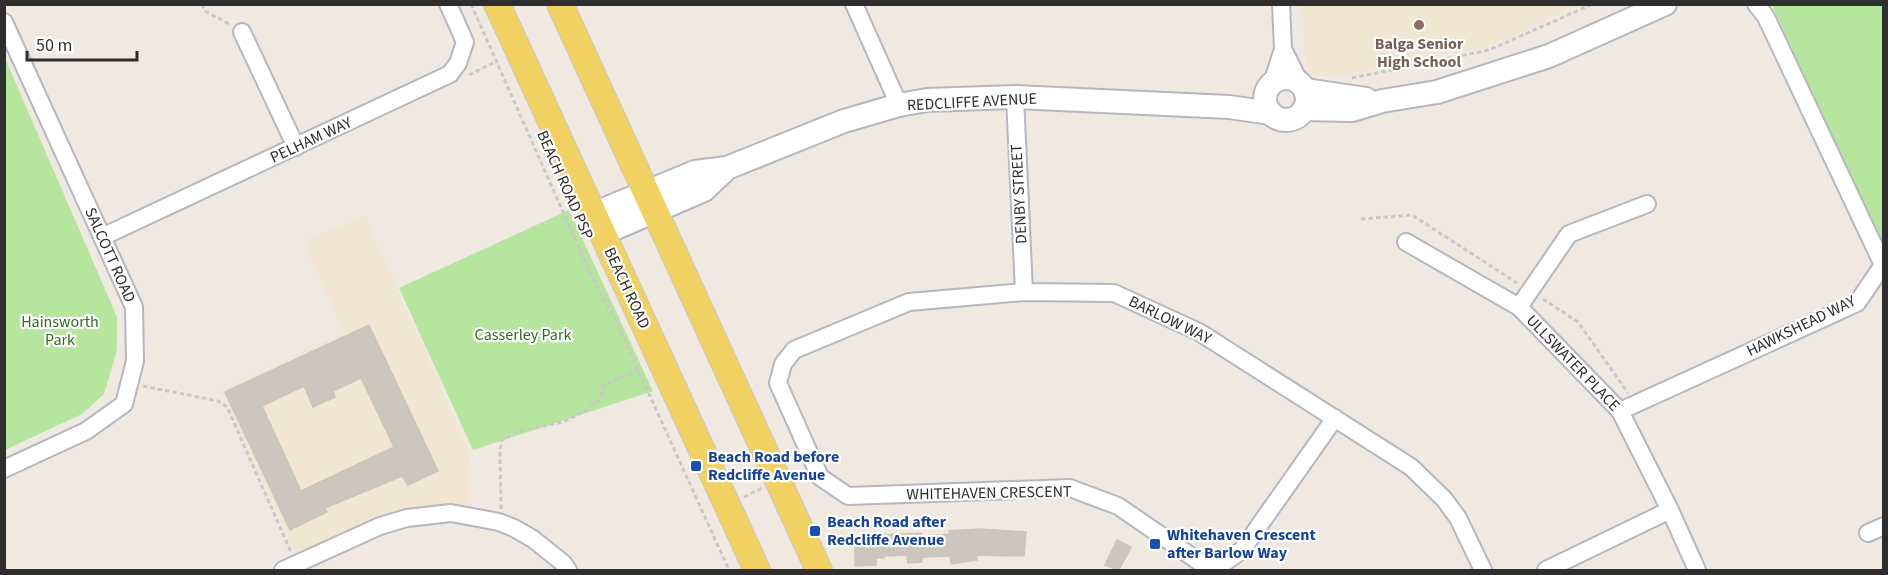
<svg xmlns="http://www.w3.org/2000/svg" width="1888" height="575" viewBox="0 0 1888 575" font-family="'Source Sans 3',sans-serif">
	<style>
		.education { fill: #f0e6d1 }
		.green { fill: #b6e59e }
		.building { fill: #cbc7bf; stroke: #cbc5ba; stroke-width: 1.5; fill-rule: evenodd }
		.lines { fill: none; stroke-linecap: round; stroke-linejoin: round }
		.street-casing { stroke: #b4b7c1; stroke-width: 20 }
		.secondary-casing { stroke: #b4b7c1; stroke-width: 26 }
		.primary-casing { stroke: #c9c9c9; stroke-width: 28 }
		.path { stroke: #c9c9c9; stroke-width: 3; stroke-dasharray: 4.5 3; stroke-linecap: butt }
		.street { stroke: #fff; stroke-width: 16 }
		.secondary { stroke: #fff; stroke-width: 22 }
		.primary { stroke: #f2d163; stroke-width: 26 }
		.education-dot { fill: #8d6e63; stroke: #fff; stroke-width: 2 }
		.transit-dot { fill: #1a4fb4; stroke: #fff; stroke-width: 2 }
		.labels { text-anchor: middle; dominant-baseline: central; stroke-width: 4.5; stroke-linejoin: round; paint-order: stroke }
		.education-label { font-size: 16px; font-weight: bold; fill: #785e54; stroke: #fff }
		.street-label { font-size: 16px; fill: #2e2e2e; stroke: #fff }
		.park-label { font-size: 16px; fill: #2c6e1b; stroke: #fff }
		.transit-label { font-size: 16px; font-weight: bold; fill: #164399; stroke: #fff; text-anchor: start }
	</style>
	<rect width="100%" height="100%" fill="#efe9e1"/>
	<g class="education">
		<path d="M1302,5V4L1578,5L1492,45L1331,77L1307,74Z"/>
		<path d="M365,216L470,454L468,507H450L298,557L221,391L344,332L304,241Z"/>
	</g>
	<g class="green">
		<path d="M1772,5H1883V245Z"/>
		<path d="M5,58L117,317V350L104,394L82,414L5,450Z"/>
		<path d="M569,210L653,391L473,450L399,288Z"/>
	</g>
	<g class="building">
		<path d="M369,325L438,471L408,485L402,476L325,508L327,512L290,530L225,392ZM361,378L394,447L301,491L262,406L304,386L313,407L335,397L333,391Z"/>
		<path d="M980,529L1026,532L1024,556L976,555L977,560L951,564L950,556L922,557V562L908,563L907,555L884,556V558H876V565L855,566V536L921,533L922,536L938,535L950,534L949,531Z"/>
		<path d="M1117,540L1131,547L1119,570L1105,565Z"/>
	</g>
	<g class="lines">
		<defs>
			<g id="street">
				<path d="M854,4L899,105"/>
				<path d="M4,22L134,307L135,361L124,404L86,431L4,469"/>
				<path d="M242,32L296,147"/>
				<path d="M1283,49L1301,85"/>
				<path d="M1272,83L1283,49L1281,4"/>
				<path d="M1015,97L1024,292"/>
				<path d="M102,237L450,74L458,63L465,42L448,4"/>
				<path d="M1406,242L1519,307L1620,411L1670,510L1697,570"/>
				<path d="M1519,307L1569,234L1647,204"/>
				<path d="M1620,411L1857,303L1883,265L1766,17L1756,4"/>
				<path d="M1335,418L1242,550L1217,568L1201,563L1118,506L1070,488L848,496L820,477L778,383L783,364L794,350L909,302L1024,292L1114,293L1199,332L1411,467L1444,499L1458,518L1483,570"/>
				<path d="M1868,533L1884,526"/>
				<path d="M283,570L380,526L407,518L451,513L499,522L514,528L533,539L563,563L568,570"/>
				<path d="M1546,570L1670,510"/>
			</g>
			<g id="secondary">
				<circle cx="1286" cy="99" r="21"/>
				<path d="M1305,90L1366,99"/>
				<path d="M1304,109L1352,110L1382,101L1437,92L1549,56L1665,4"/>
				<path d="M593,214L695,172L727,168L844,121L899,105L927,100L1015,97L1229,107L1271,113"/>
				<path d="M602,234L704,190L727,168"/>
			</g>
			<g id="primary">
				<path d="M497,4L757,570"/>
				<path d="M560,4L819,570"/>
			</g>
		</defs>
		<use href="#street" class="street-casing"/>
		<use href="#secondary" class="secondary-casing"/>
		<use href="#primary" class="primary-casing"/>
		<g class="path">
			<path d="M202,4L205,11L229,24"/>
			<path d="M471,4L591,275L615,319L729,570"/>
			<path d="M1883,4L1884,5"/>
			<path d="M469,75L497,61"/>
			<path d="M1352,78L1489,50L1593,4"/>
			<path d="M1361,219L1412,215L1517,283"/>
			<path d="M1543,299L1578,322L1628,393"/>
			<path d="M143,386L218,401L227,407L291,552"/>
			<path d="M744,497L762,488"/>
			<path d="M501,509L500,454L501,441L518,431L563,422L581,413L600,399L604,385L638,370"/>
		</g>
		<use href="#street" class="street"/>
		<use href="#secondary" class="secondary"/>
		<use href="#primary" class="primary"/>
	</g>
	<circle class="education-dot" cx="1419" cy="25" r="6"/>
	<g class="transit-dot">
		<rect x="690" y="460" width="12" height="12" rx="3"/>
		<rect x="809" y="525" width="12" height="12" rx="3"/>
		<rect x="1149" y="538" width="12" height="12" rx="3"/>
	</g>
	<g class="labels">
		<g class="education-label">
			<text x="1419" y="44">Balga Senior<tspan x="1419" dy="18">High School</tspan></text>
		</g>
		<g class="street-label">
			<text transform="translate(972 102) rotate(-3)">REDCLIFFE AVENUE</text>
			<text transform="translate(311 140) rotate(-25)">PELHAM WAY</text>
			<text transform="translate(565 185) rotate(66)">BEACH ROAD PSP</text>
			<text transform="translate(1019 194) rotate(-93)">DENBY STREET</text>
			<text transform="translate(110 255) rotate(66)">SALCOTT ROAD</text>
			<text transform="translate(627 288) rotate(65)">BEACH ROAD</text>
			<text transform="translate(1170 320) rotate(26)">BARLOW WAY</text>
			<text transform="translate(1801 326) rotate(-26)">HAWKSHEAD WAY</text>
			<text transform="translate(1573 363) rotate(46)">ULLSWATER PLACE</text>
			<text transform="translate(989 493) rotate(-1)">WHITEHAVEN CRESCENT</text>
		</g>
		<g class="park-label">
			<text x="60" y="322">Hainsworth<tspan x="60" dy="18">Park</tspan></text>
			<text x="523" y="335">Casserley Park</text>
		</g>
		<g class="transit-label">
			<text x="708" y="457">Beach Road before<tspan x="708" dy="18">Redcliffe Avenue</tspan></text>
			<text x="827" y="522">Beach Road after<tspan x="827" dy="18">Redcliffe Avenue</tspan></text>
			<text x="1167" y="535">Whitehaven Crescent<tspan x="1167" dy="18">after Barlow Way</tspan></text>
		</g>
	</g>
	<rect width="1888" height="575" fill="none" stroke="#2e2e2e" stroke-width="12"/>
	<path d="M27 51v9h110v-9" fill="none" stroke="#2e2e2e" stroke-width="3"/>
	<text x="36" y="51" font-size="18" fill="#2e2e2e" stroke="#ffffff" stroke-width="4.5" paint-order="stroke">50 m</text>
</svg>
